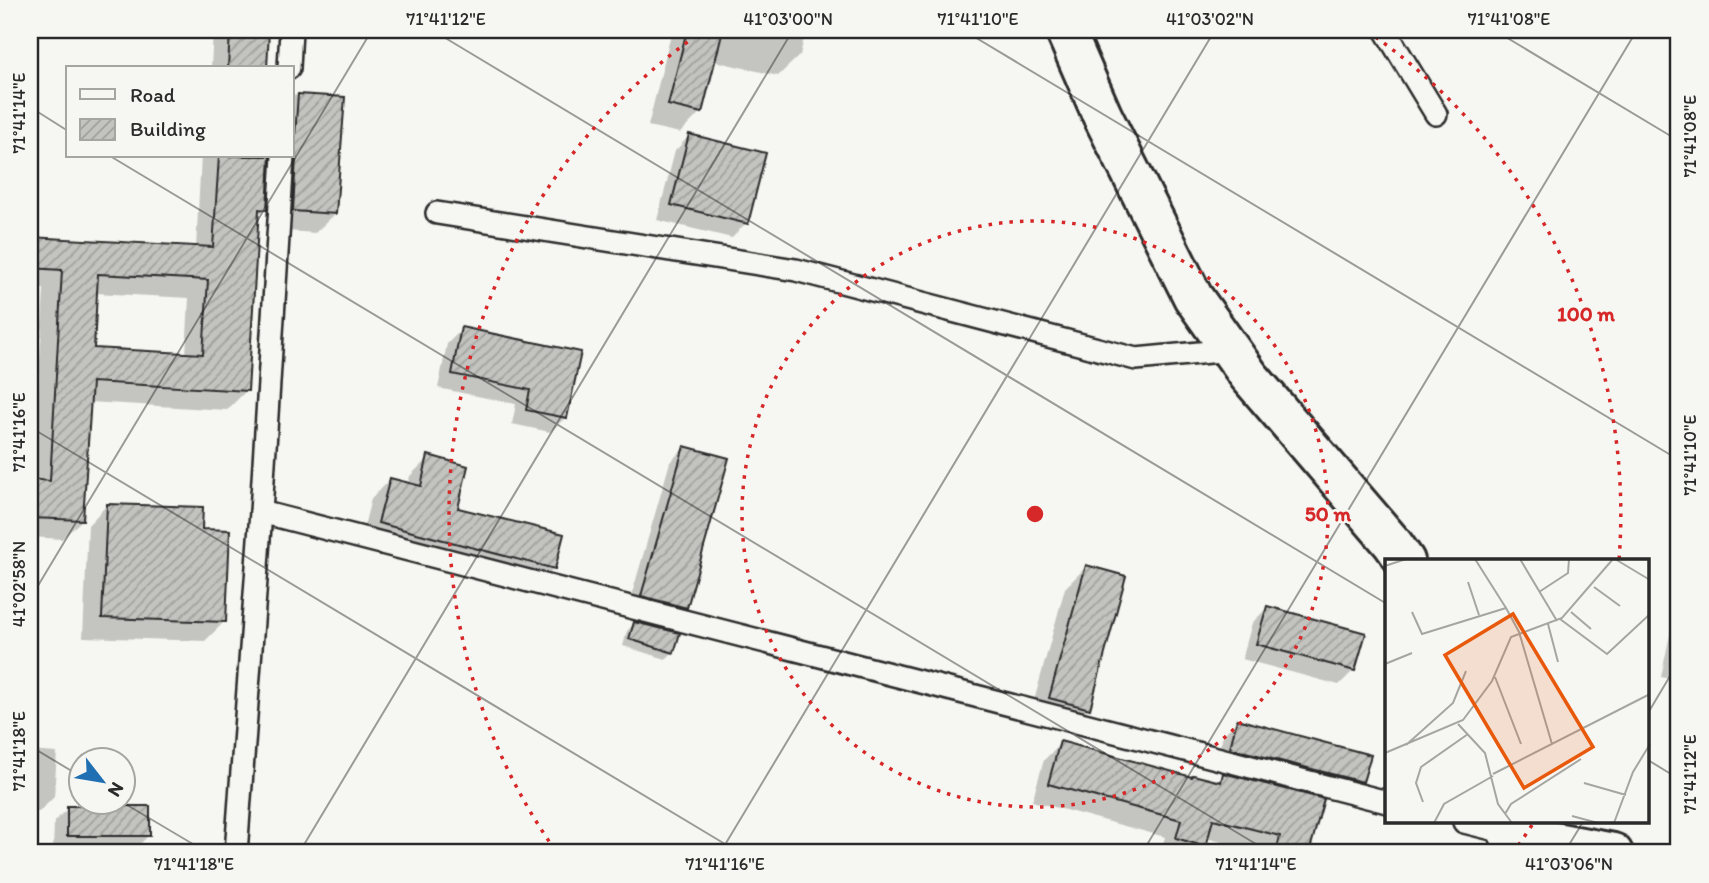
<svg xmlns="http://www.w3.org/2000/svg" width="1709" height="883" viewBox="0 0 1709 883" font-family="Itim,sans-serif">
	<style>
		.shadow { fill: #0003; fill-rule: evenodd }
		.building { fill: url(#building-hatch); stroke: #2b2b2b; stroke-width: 2; fill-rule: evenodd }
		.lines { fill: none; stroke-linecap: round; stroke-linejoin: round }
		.service-casing { stroke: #2b2b2b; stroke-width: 26 }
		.minor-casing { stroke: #2b2b2b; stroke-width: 44 }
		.service { stroke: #f6f6f2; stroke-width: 21 }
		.minor { stroke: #f6f6f2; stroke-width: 38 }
		.ticks { fill: none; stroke: #2b2b2b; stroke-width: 2; stroke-opacity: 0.45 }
		.ring { fill: none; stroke: #d62828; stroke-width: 3.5; stroke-dasharray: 3.5 7 }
		.inset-road { fill: none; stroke: #a5a5a2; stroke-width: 2 }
		.view { fill: #e8590c; fill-opacity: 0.15; stroke: #e8590c; stroke-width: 3.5 }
		.inset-edge { fill: none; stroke: #2b2b2b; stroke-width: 3.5 }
		.centre { fill: #d62828; stroke: #f6f6f2; stroke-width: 3.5 }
		.ring-label { font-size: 21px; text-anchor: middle; font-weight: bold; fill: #d62828; stroke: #f6f6f2; stroke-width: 5; stroke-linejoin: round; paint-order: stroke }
		.neatline { fill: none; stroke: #2b2b2b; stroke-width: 2.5 }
		.ticks-label { font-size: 18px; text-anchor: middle; fill: #2b2b2b }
	</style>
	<defs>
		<pattern id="building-hatch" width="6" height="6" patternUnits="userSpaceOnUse" patternTransform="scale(1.75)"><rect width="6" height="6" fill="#c3c3c0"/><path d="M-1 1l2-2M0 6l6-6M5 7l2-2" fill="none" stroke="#9f9f9c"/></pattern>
	</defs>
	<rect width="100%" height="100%" fill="#f6f6f2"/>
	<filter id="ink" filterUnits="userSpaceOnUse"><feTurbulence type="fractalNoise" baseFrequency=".0143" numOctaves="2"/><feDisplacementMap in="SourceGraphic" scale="14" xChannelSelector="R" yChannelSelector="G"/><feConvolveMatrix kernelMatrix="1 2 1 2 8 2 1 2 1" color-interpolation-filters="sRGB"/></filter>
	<g filter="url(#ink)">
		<g class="shadow">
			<path d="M213,30H268L265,68H211Z"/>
			<path d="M672,30H806L800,55L778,76L714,61L701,112L680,133L648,126Z"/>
			<path d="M30,52L36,53L35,90L30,96Z"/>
			<path d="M292,95L343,99L335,214L315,233L274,230L276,170L272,164L268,163L265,209L257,217L246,391L227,410L89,402L82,520L62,539L30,537V481H33L44,289L30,288V239L196,248L201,156H292ZM95,293L189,298L186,355L92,350Z"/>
			<path d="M689,136L746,223L732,238L657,220L675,151Z"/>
			<path d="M462,329L565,418L550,432L512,424L516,404L438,388L447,344Z"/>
			<path d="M684,448L685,607L671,622L627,611L670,462Z"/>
			<path d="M429,457L456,509L554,568L535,586L360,542L371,499L390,480L408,485L410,476Z"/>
			<path d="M107,505L200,530L225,621L205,641L83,637L88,525Z"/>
			<path d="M1086,567L1088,708L1067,729L1029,719L1065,588Z"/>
			<path d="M1679,592V681L1661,677Z"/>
			<path d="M1267,608L1354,670L1339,685L1242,659L1252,623Z"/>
			<path d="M634,624L673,652L666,659L623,646L627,631Z"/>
			<path d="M1238,720L1362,781L1347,796L1216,762L1223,735Z"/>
			<path d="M1061,743L1191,779L1216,783L1224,775L1322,801L1308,853H1264L1206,838L1204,846L1197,853H1160L1165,837L1032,801L1044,760Z"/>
			<path d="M30,751L57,753L54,797L39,812L30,811Z"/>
			<path d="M68,808L148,836L134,850H53L54,822Z"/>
		</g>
		<g class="building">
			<path d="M230,30H269L267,68H228Z"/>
			<path d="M687,30H723L702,113L668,105Z"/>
			<path d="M298,94L345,97L336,214L293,211L296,157L294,150Z"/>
			<path d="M689,134L766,153L748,224L671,205Z"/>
			<path d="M219,156H270L267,210L259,209L248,391L92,382L83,520L30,518V479L50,481L62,270L30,268V237L213,247ZM98,274L208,280L203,354L94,348Z"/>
			<path d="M461,327L581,352L567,418L526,410L530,390L452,374Z"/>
			<path d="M684,446L729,458L687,608L641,596Z"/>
			<path d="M428,455L468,466L458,508L564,534L555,569L378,523L390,478L421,486Z"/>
			<path d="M107,504L203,507L202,529L230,530L226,622L102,618Z"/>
			<path d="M1086,565L1126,576L1090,709L1049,698Z"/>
			<path d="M1267,606L1366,633L1355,671L1256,644Z"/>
			<path d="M634,622L680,633L674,653L629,639Z"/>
			<path d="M1237,719L1371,755L1363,782L1230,748Z"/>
			<path d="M1060,741L1192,777L1193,775L1221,782L1223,773L1324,799L1309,853H1276L1280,836L1213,819L1206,847L1176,838L1181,820L1048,784Z"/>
			<rect x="67" y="806" width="83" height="30"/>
		</g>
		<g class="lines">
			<defs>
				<g id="service">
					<path d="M1385,30L1436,114"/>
					<path d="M289,68L291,30"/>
					<path d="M437,213L796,270L1136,359L1231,350"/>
					<path d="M261,512L1387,802"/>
					<path d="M1464,822L1508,833"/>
					<path d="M236,853L261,512L283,156"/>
				</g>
				<g id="minor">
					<path d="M1065,30L1102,115L1193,297L1249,376L1393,544L1405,561"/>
					<path d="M1508,833L1613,853"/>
				</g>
			</defs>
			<use href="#service" class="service-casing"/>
			<use href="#minor" class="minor-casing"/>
			<use href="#service" class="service"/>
			<use href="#minor" class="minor"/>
		</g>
	</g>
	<path class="ticks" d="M432,30L1387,604M963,30L1679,460M1494,30L1679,141M30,107L68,131M110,156L1271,853M30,427L740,853M30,599L372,30M1648,713L1679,661M30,746L80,776M1648,760L1679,779M122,802L208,853M299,853L793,30M720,853L1215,30M1142,853L1637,30M1564,853L1583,822"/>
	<g class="ring">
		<circle cx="1035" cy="514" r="293"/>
		<path d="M1532 825A586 586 0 0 1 1515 850M555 850A586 586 0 0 1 703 31M1367 31A586 586 0 0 1 1619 560"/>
	</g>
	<g transform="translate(1385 559)">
		<rect width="264" height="264" fill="#f6f6f2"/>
		<path class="inset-road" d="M90,0L121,49M135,0L172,62M230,0L265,21M0,7L21,0M83,23L94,56M209,28L235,47M154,33L183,14L184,0M27,53L37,75L121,49L134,73L167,185M186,53L206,70M175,60L222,95L265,55M163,65L173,103M0,105L27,94M110,118L136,185M73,165L100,194L113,245L127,264M21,186L68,144L81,112M0,194L78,161L107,122L126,78L177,59L228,0M108,215L265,135M199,224L241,236M38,243L31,224L36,208L83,175M120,255L126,245L196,200M187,257L213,264M49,264L59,245L108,217M229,264L248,213L265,185"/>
		<path class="view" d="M128,55L208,188L139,229L60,96Z"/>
		<rect width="264" height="264" class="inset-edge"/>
	</g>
	<circle cx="1035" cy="514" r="10" class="centre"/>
	<g class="ring-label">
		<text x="1586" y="321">100 m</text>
		<text x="1328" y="521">50 m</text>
	</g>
	<rect width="1709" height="883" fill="none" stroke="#f6f6f2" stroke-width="77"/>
	<rect x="66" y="66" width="228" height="91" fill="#f6f6f2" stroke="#a5a5a2" stroke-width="2"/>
	<rect x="80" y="89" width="35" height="10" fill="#f6f6f2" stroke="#a5a5a2" stroke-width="2"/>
	<text x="130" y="102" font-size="21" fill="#2b2b2b">Road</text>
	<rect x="80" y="119" width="35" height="21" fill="url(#building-hatch)" stroke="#a5a5a2" stroke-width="2"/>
	<text x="130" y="136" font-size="21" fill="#2b2b2b">Building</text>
	<g transform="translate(102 781) rotate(121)"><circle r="33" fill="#f6f6f2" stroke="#a5a5a2" stroke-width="2"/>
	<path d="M0-5L12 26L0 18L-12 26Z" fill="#1f6fb2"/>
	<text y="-10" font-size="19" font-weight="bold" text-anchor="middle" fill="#2b2b2b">N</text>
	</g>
	<rect x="38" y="38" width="1632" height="806" class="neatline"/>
	<g class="ticks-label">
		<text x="446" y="25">71°41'12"E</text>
		<text x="788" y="25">41°03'00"N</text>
		<text x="978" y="25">71°41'10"E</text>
		<text x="1210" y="25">41°03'02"N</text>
		<text x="1509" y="25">71°41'08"E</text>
		<text transform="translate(19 113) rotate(-90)" y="6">71°41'14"E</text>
		<text transform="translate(1690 136) rotate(-90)" y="6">71°41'08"E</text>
		<text transform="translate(19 432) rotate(-90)" y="6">71°41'16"E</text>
		<text transform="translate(1690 455) rotate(-90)" y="6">71°41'10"E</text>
		<text transform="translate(19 584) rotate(-90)" y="6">41°02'58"N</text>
		<text transform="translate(19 751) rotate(-90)" y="6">71°41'18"E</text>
		<text transform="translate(1690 774) rotate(-90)" y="6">71°41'12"E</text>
		<text x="194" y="870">71°41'18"E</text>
		<text x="725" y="870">71°41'16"E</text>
		<text x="1256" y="870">71°41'14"E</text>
		<text x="1569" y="870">41°03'06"N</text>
	</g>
</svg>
